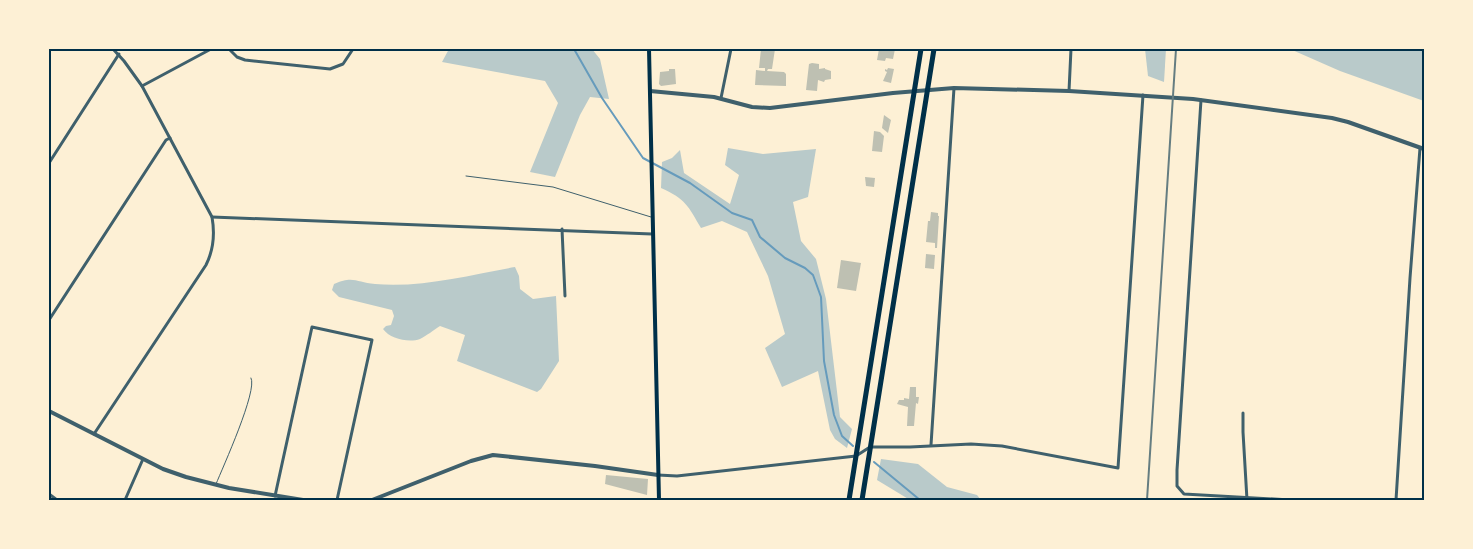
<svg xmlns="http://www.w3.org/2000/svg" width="1473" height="549" viewBox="0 0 1473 549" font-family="'Archivo Narrow',sans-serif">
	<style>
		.green { fill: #b9caca }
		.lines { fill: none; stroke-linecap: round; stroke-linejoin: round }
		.stream { stroke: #669bbc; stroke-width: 2 }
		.building { fill: #bec0b2 }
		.service { stroke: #3f606c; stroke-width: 1 }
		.minor { stroke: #3f606c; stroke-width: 3 }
		.tertiary { stroke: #3f606c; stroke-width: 4 }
		.secondary { stroke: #003049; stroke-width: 4 }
		.trunk { stroke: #003049; stroke-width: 5 }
		.rail { stroke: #657d81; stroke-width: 2 }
		.neatline { fill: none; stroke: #003049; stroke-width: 2 }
	</style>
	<rect width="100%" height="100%" fill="#fdf0d5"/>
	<g class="green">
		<path d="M449,49H592L600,59L609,99L590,97L580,115L555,177L530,172L558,103L545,81L442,62Z"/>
		<path d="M1145,49H1166L1164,82L1148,76Z"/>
		<path d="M1290,49H1424V101L1340,71Z"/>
		<path d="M728,148L763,154L816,149L808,197L793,202L801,241L816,259L826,299L840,417L852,429L847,448L835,439L830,430L818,371L782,387L765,348L785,334L768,276L747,232L722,221L701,228C688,206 686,199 661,188L662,162L672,158L680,150L684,173L730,204L739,175L725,165Z"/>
		<path d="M515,267L519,276L520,289L533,299L556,296L559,361L541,389L537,392L457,361L465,335L440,326C434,330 426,336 420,339C409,343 390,339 383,329L386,326L391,325L394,316L392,310L339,297L332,290L334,284C354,275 357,283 375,284C422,288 469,275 515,267Z"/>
		<path d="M881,459L918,464L947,487L977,495L981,500H910L877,480Z"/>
	</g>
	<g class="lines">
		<g class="stream">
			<path d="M574,49L602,98L643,158L690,183L732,213L752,220L760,237L785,258L805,268L813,275L821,297L824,361L834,415L842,436L853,446"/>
			<path d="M874,462L920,500"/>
		</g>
	</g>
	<g class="building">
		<path d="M761,49H775L772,69H768L767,71L784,72L786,74V86L755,85L756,70L765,71V68H759Z"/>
		<path d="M879,49H895L893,59L886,58L885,61L877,60Z"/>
		<path d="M812,63L819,64V69L825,68V69L831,71V79L825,80L824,82L818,80L817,91L806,90L809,64Z"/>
		<path d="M888,68L894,69L891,83L883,81L887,72L885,71V69L887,70Z"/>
		<path d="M669,69H675L676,84L661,86L659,84L660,72L669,71Z"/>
		<path d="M884,115L891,120L888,133L882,128Z"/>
		<path d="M874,131L880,132L884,136L882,152L872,151Z"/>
		<path d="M865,177L875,178L874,187L866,186Z"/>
		<path d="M931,212L938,213V216H939L937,248H935V243L926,242L928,221H930Z"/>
		<path d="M926,254L935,255L934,269L925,268Z"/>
		<path d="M841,260L861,263L856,291L837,288Z"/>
		<path d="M910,387H916V397H919L918,404L916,403L914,426H907L908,407L897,404L899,400H904V398L909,399Z"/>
		<path d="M606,475L648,479L647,495L605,484Z"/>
	</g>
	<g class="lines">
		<g class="service">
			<path d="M466,176L553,187L651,217"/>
			<path d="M216,484C223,467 258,390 251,378"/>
		</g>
		<g class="minor">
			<path d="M229,49L237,57L245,60L330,69L343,64L353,49"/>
			<path d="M142,86L211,49"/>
			<path d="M1069,91L1071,49"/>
			<path d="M721,98L731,49"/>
			<path d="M1201,100L1177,470V486L1184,494L1290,500"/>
			<path d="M49,163L119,54"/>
			<path d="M212,217L652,234"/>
			<path d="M562,229L565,296"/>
			<path d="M49,320L166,140L170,138"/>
			<path d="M1243,413V432L1247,500"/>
			<path d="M94,434L206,265C214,249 215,234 212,217L142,86L124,61L113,49"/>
			<path d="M931,445L954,88"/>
			<path d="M658,475L677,476L856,456L870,447H910L971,444L1002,446L1118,468L1143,95"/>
			<path d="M49,494L57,500"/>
			<path d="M275,496L312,327L372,340L337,500"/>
			<path d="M125,500L143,459"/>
			<path d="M1396,500L1410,278L1420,148"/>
		</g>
		<g class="tertiary">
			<path d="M650,91L714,97L752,107L770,108L893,93L954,88L1069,91L1193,99L1332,118L1348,122L1424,149"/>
			<path d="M49,411L163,469L186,477L229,488L303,500"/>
			<path d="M372,500L471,461L493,455L595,466L658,475"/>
		</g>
		<path class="secondary" d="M649,49L659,500"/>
		<g class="trunk">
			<path d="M849,500L921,49"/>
			<path d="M862,500L934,49"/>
		</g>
		<path class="rail" d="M1147,500L1176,49"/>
	</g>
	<rect width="1473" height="549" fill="none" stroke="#fdf0d5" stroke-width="100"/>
	<rect x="50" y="50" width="1373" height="449" class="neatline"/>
</svg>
